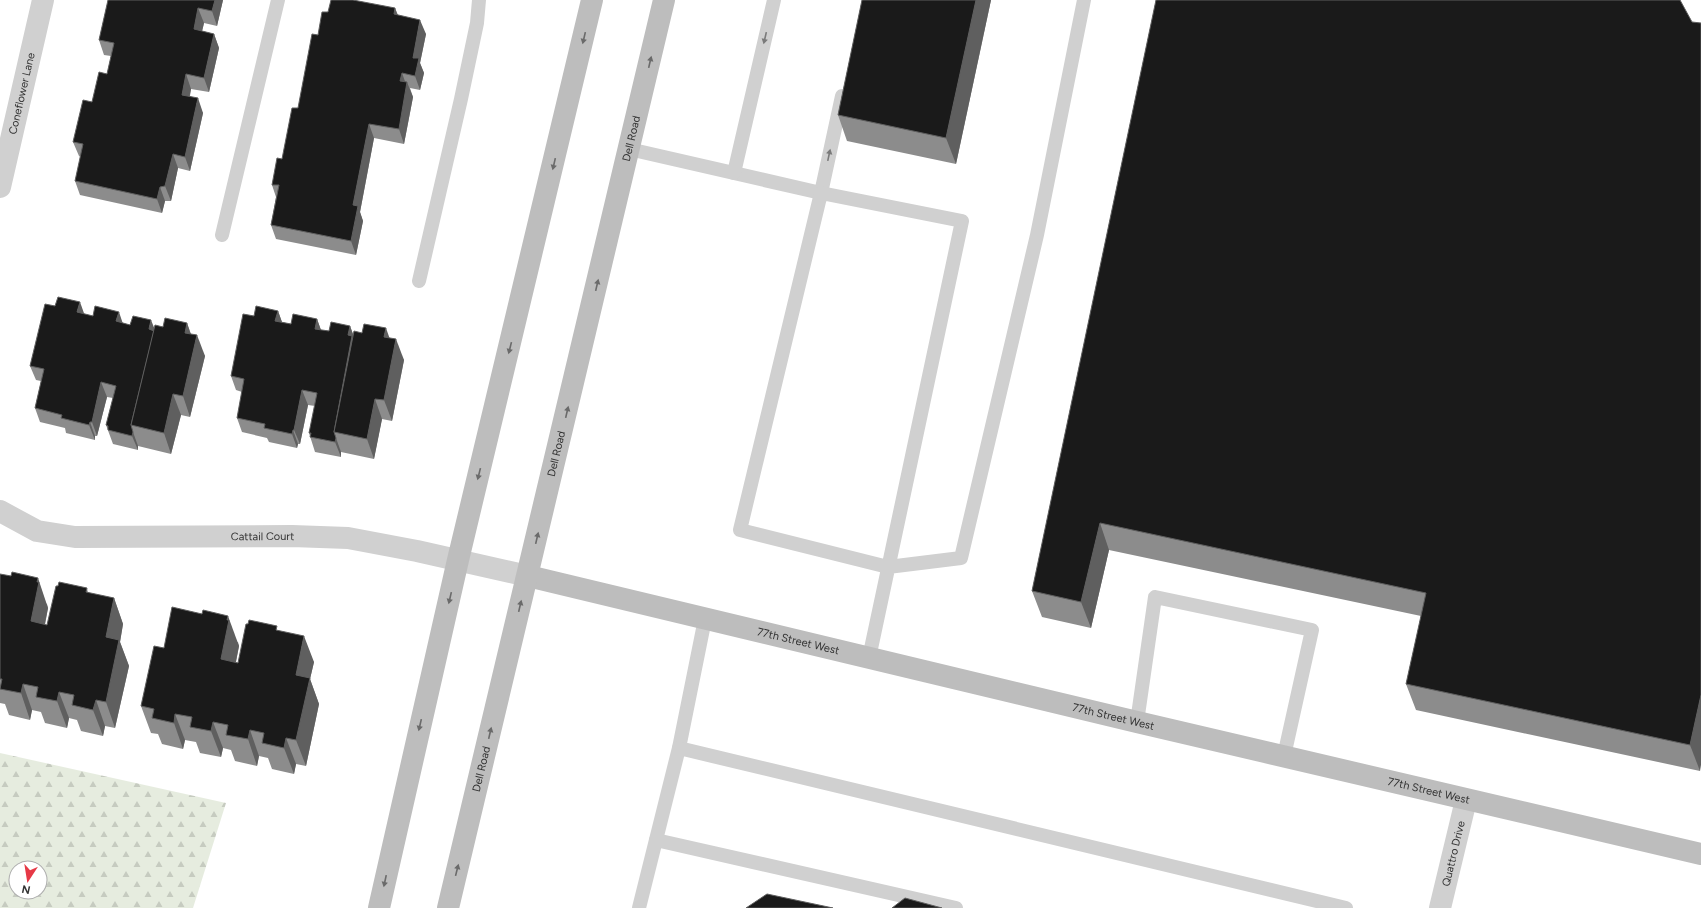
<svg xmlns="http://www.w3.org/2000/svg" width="1701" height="908" viewBox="0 0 1701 908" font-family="Figtree,sans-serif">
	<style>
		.forest { fill: url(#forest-firs); fill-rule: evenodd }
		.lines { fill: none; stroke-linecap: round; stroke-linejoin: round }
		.lane { stroke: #d0d0d0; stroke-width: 14 }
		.street { stroke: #d0d0d0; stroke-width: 22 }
		.secondary { stroke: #bdbdbd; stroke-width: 22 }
		.wall { fill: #8c8c8c }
		.shaded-wall { fill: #5f5f5f }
		.building { fill: #1a1a1a; stroke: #5f5f5f }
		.oneway { fill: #6a6a6a }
		.oneway2 { fill: #7a7a7a }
		.labels { text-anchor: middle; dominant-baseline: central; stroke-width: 4; stroke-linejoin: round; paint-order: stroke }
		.street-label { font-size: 11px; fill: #333; stroke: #fff }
	</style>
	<defs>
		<pattern id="forest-firs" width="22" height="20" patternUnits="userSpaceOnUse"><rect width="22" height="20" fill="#e6ecdf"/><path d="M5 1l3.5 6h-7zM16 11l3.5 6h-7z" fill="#c6cbc0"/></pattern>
	</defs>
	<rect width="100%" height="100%" fill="#fff"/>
	<path class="forest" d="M0,753L226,803L193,908H0ZM16,868H40V892H16Z"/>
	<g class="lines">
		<g class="lane">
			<path d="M629,149L821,193L842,96"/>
			<path d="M734,173L774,0"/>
			<path d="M222,235L278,0"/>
			<path d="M419,281L461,99L477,23L479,0"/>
			<path d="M705,619L679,748L1346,908"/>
			<path d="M869,658L962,221L821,193L740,530L888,567L961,558L1037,235L1084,0"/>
			<path d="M1137,722L1155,597L1312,630L1284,756"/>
			<path d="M656,840L956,908"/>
			<path d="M639,908L679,748"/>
		</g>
		<g class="street">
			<path id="s1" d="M0,187L43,0"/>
			<path id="s2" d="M0,511L37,531L75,537L292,536L348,538L417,551L528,576"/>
			<path id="s3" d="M1440,908L1466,800"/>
		</g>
		<g class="secondary">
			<path id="s4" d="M528,576L1137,722L1701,854"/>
			<path d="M379,908L458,560L592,0"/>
			<path id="s5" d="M448,908L664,0"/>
		</g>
	</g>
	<g class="wall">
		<path d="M108,0H223L217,26L204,23L202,31L214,34L219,48L209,92L191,89L190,96L203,113L190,171L178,168L171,201H165L162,213L80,195L75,181L81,157L79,156L73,142L92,102L107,74L111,56L104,55L99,40Z"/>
		<path d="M862,0H991L956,164L847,141L838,115Z"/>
		<path d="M1156,0L1692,22L1700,771L1416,710L1406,684L1421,616L1109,550L1091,628L1042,617L1032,591Z"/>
		<path d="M395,8L398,15L426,34L420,63L424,73L420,90L410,88L413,97L404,144L374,138L360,212L363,221L356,255L276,239L271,225L276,197L272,185L282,159L328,12Z"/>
		<path d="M278,311L282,322L291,324L317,319L321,330L329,331L350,326L353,334L389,338L404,360L392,421L382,419L374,459L341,452V457L315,452L309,433L315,406L308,405L300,444H298L297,448L269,442L267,438L242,432L237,418L242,392L236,390L231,376L254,316Z"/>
		<path d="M84,314L130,325L154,328L187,323L191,334L205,356L190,417L181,415L171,454L138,446V450L113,444L106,425L113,398L107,397L97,436H95V440L66,433L65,428L40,422L35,408L41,381L36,380L30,366Z"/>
		<path d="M0,574L47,604L48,608L45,625H47L87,588L88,593L114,598L123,624L120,642L129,666L115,728L105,726L103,736L81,731L77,720L69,718L67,728L45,723L41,712L32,710L30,720L9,715L5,704L0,703Z"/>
		<path d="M279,631L314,662L310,679L319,704L306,766L296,764L294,774L272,769L268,758L259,756L257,766L235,761L231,750L223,748L221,757L200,753L196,742L185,740L183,749L162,744L158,734L151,733L141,706L164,648L238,642L239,646L236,662L238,663Z"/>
	</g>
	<g class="shaded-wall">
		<path d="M215,0H223L217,26L212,11Z"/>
		<path d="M976,0H991L956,164L946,138Z"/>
		<path d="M198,8L204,23L199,44L194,29Z"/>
		<path d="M395,8L400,22L394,14Z"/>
		<path d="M420,20L426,34L420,63L424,73L420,90L415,76L413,58Z"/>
		<path d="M214,34L219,48L209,92L204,78Z"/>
		<path d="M402,73L407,87V82L413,97L404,144L399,129L400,81Z"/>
		<path d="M186,74L191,89L187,109L182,95Z"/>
		<path d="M198,98L203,113L190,171L185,157Z"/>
		<path d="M369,124L374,138L360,212L363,221L356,255L351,241L353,205Z"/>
		<path d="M173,154L178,168L171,201L165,186Z"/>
		<path d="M160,187L165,201L162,213L157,199Z"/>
		<path d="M80,302L85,316L77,312Z"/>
		<path d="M278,311L283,325L275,321Z"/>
		<path d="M119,312L124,327L116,321Z"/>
		<path d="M317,319L322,333L315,329Z"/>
		<path d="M151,320L157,335L149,329Z"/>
		<path d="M187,323L194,344L185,333Z"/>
		<path d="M350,326L355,340L348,335Z"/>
		<path d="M386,328L393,348L384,337Z"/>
		<path d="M197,335L205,356L190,417L183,396Z"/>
		<path d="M396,339L404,360L392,421L384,400Z"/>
		<path d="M101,382L107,397L97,436L92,422Z"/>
		<path d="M302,390L308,405L300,444L294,430Z"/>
		<path d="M173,394L181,415L171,454L164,433Z"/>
		<path d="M375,399L382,419L374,459L367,439Z"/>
		<path d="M90,422L95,436V440L89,425Z"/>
		<path d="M293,430L298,444L297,448L292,434Z"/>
		<path d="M133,432L138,446V450L132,436Z"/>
		<path d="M336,438L341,452V457L335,442Z"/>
		<path d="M1100,523L1109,550L1091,628L1081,602Z"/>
		<path d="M38,578L48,608L40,648L31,621Z"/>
		<path d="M114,598L123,624L120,642L129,666L115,728L106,702V637Z"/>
		<path d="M228,616L239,646L231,686L221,659Z"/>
		<path d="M304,636L314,662L310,679L319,704L306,766L296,740V675Z"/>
		<path d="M23,684L32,710L30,720L21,693Z"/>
		<path d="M59,692L69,718L67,728L57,701Z"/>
		<path d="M1701,695V765L1700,771L1690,745Z"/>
		<path d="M96,700L105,726L103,736L93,710Z"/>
		<path d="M175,714L185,740L183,749L174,723Z"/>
		<path d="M213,722L223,748L221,757L211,731Z"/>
		<path d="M250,730L259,756L257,766L248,739Z"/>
		<path d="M286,738L296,764L294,774L284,748Z"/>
	</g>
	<g class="building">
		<path d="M108,0H215L212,11L198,8L194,29L214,34L204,78L186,74L182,95L198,98L185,157L173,154L165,186L160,187L157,199L75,181L83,144L73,142L83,100L92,102L99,72L107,74L114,43L99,40Z"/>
		<path d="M331,0H353L395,8L394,14L420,20L413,58H419L415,76L402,73L400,81L407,82L399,129L369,124L353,205L358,206L351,241L271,225L279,185H272L277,158L282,159L292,108H298L312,34L318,35L322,12H328Z"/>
		<path d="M862,0H976L946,138L838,115Z"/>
		<path d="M1156,0H1680L1692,22L1701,23V695L1690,745L1406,684L1426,593L1100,523L1081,602L1032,591Z"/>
		<path d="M58,297L80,302L77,312L93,316L95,306L119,312L116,321L130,325L133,316L151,320L149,329L154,331L131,425L133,432L132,436L108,430V426L106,425L116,386L101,382L92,422H90L89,425L61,418L62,415L35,408L44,369L30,366L45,304L55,306Z"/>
		<path d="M256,306L278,311L275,321L291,324L293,314L317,319L315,329L329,331L331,322L350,326L348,335L352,336L334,432L336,438L335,442L310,437L311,433H309L317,393L302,390L294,430H293L292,434L264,428L265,424L237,418L244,379L231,376L243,314L254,316Z"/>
		<path d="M165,318L187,323L185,333L197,335L183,396L173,394L164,433L131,425L155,325L163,327Z"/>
		<path d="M364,324L386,328L384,337L396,339L384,400L375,399L367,439L334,432L354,331L362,333Z"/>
		<path d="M12,572L38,578L37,582H39L31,621L47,625L56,586H58L59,582L87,588L86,592L114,598L106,637L119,640L106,702L96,700L93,710L72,705L74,695L59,692L57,701L36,697L38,687L23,684L21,693L0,689L2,679H0V574L11,576Z"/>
		<path d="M172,607L202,614L203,610L228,616L227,620H229L221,659L238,663L246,624H248L249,620L277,626L276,630L304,636L296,675L310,678L296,740L286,738L284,748L262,743L264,733L250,730L248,739L226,735L228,725L213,722L211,731L190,727L192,717L175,714L174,723L152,718L154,709L141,706L154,646L164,648Z"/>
		<path d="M767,894L833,908H746Z"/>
		<path d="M905,898L942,908H892Z"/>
	</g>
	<defs><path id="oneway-solid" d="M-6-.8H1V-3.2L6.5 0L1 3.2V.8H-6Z"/></defs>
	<g class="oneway">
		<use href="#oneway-solid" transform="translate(584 38) rotate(103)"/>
		<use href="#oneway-solid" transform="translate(650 62) rotate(-77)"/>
		<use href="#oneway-solid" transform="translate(554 164) rotate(103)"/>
		<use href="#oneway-solid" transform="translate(597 285) rotate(-77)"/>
		<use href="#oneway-solid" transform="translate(510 348) rotate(104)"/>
		<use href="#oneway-solid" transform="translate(567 412) rotate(-77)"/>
		<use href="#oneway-solid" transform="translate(479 474) rotate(104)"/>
		<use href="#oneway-solid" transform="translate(537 538) rotate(-77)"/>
		<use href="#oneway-solid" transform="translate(450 598) rotate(103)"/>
		<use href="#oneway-solid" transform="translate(520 606) rotate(-77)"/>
		<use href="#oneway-solid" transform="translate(420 725) rotate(103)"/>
		<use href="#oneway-solid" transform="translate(490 733) rotate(-77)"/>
		<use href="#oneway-solid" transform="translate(457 870) rotate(-76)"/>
		<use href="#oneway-solid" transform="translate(385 881) rotate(102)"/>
	</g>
	<g class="oneway2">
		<use href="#oneway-solid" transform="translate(765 38) rotate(103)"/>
		<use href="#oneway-solid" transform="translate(829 155) rotate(-78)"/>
	</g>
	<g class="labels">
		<g class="street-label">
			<text stroke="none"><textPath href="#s1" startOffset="96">Coneflower Lane</textPath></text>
			<text stroke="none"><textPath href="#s5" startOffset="791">Dell Road</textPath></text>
			<text stroke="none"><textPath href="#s5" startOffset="467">Dell Road</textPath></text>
			<text stroke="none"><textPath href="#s2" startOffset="268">Cattail Court</textPath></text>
			<text stroke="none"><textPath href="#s4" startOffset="278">77th Street West</textPath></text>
			<text stroke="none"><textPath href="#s4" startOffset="602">77th Street West</textPath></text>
			<text stroke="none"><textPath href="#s5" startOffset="143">Dell Road</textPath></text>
			<text stroke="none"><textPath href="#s4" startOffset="926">77th Street West</textPath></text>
			<text stroke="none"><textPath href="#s3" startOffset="56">Quattro Drive</textPath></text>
		</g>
	</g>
	<g transform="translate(28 880) rotate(192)"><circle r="19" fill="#ffffff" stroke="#adadad"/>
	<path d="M0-3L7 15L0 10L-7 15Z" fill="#e63946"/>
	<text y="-6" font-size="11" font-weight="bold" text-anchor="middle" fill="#333333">N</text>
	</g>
</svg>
